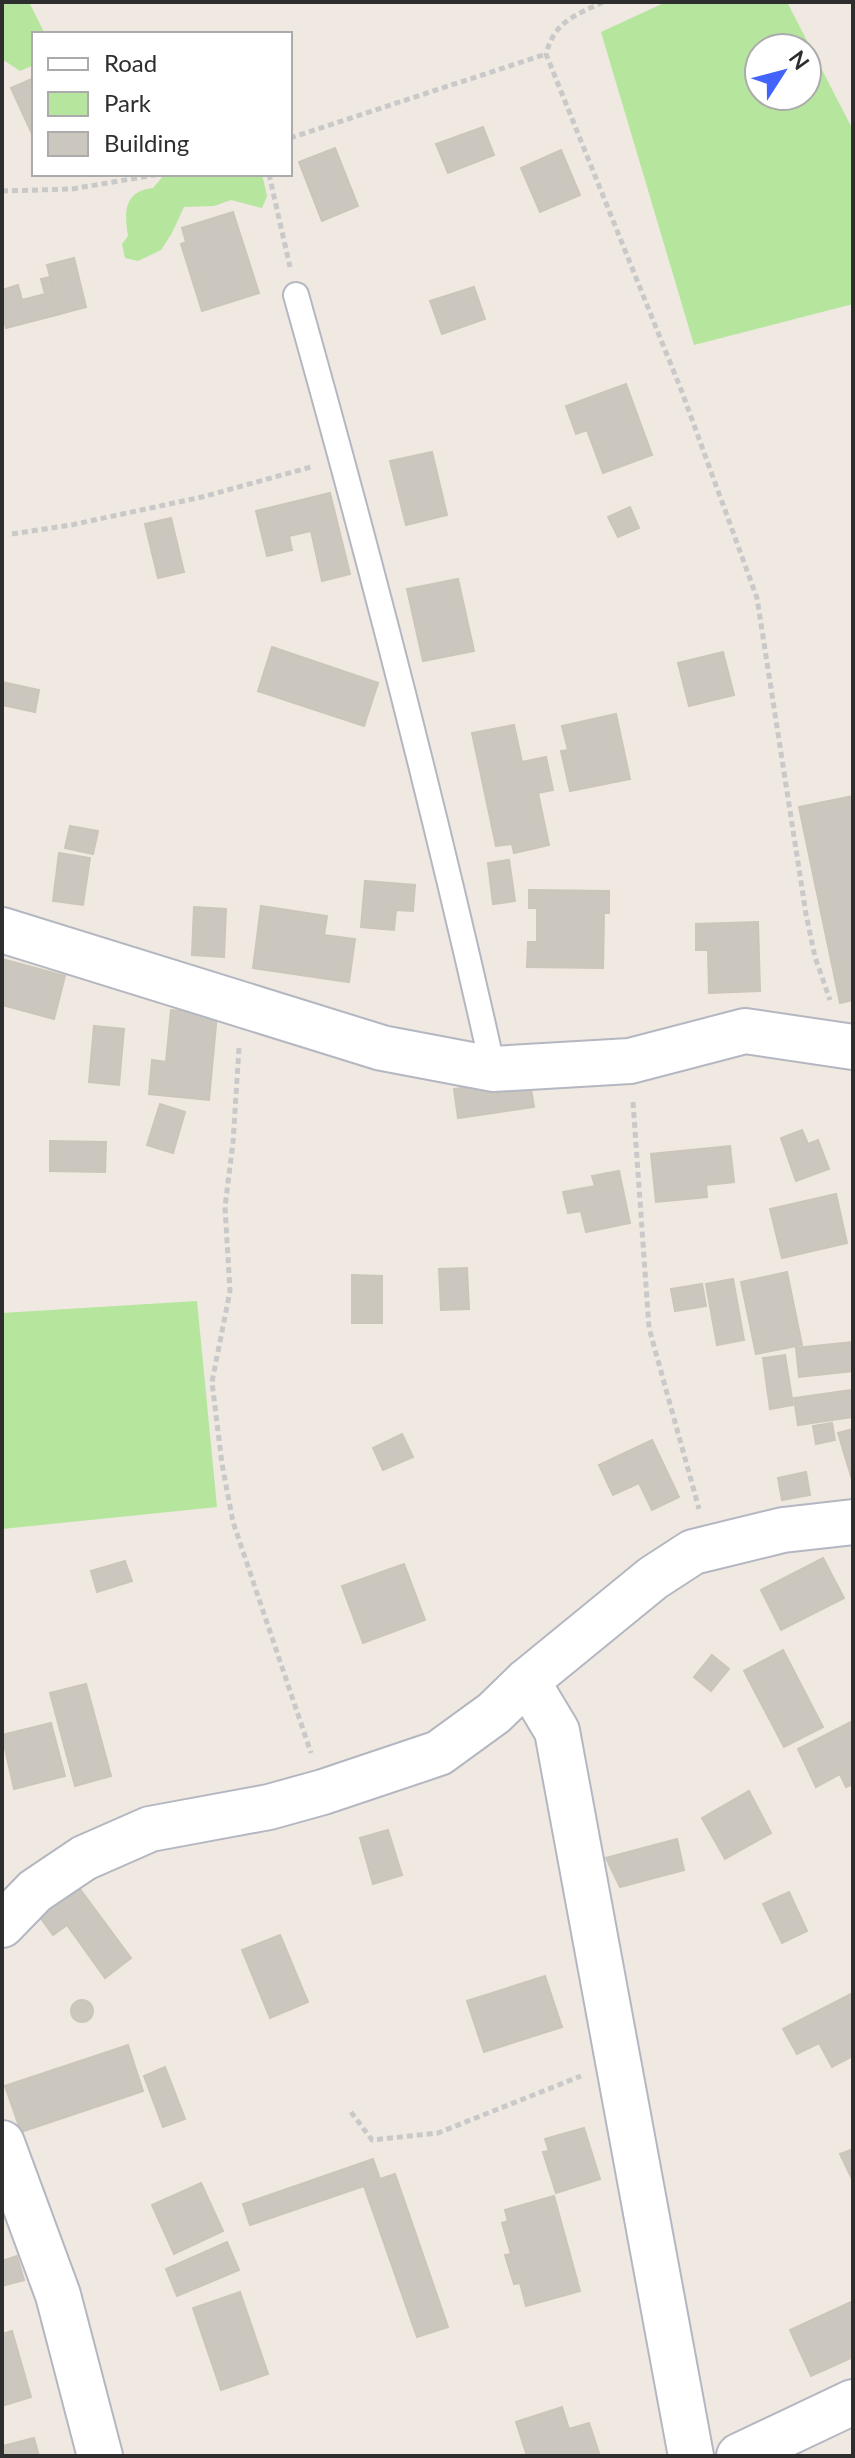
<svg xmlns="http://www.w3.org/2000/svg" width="855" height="2458" viewBox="0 0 855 2458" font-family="Lato,sans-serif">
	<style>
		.green { fill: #b6e59e; fill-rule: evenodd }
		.building { fill: #cbc7bf; stroke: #cbc5ba; stroke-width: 2 }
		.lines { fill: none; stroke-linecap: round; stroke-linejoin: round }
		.service-casing { stroke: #b4b7c1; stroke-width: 28 }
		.minor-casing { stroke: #b4b7c1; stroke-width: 48 }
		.path { stroke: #c9c9c9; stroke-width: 5; stroke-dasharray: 6 4; stroke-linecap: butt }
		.service { stroke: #fff; stroke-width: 24 }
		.minor { stroke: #fff; stroke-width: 44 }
	</style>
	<rect width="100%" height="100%" fill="#efe9e1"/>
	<g class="green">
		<path d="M2,2H29L45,34H34V65L20,71L2,59Z"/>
		<path d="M666,2H787L853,130V304L694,345L601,32ZM759,48H807V96H759Z"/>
		<path d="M165,174H262L267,196L262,208L231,200L214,206L184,207L172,233L161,250L138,261L125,258L122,244L128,236C124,212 124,191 153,188Z"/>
		<path d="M197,1301L217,1507L2,1529V1313Z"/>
	</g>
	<g class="building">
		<path d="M34,78V138L11,88Z"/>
		<path d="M483,127L494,155L448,173L436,144Z"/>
		<path d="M335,148L358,206L322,221L299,162Z"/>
		<path d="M561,150L580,195L540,212L521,168Z"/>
		<path d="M233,212L259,293L202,311L181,244L186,242L182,228Z"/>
		<path d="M74,258L86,307L60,314L47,265Z"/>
		<path d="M50,277L60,314L6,328L2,313V290L18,285L22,300L45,294L41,279Z"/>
		<path d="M474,287L485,319L442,334L430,301Z"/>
		<path d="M626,384L652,455L603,473L587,430L576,434L566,406Z"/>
		<path d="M432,452L447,515L406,525L390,461Z"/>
		<path d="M330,493L350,574L322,581L311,531L289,536L292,550L267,556L256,511Z"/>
		<path d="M630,507L639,528L618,537L608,517Z"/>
		<path d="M171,518L184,572L158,578L145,524Z"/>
		<path d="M458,579L474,651L423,661L407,589Z"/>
		<path d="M272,647L378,683L364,726L258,691Z"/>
		<path d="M723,652L734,695L689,706L678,663Z"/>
		<path d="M2,682L39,690L35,712L2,705Z"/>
		<path d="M616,714L630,779L570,791L561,751L568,750L562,726Z"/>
		<path d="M514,725L522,762L546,757L553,790L538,793L549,845L514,853L512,844L496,846L472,733Z"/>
		<path d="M853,796V1000L840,1003L799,807Z"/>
		<path d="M70,826L98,831L93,854L65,848Z"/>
		<path d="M59,853L90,858L83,905L53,901Z"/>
		<path d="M509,860L515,901L493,904L488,863Z"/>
		<path d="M365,881L415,885L413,911L396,910L394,930L361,927Z"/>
		<path d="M529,890L609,891V913H604L603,968L527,967L528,942H537V908H529Z"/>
		<path d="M261,906L327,916L324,935L355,939L349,982L253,968Z"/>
		<path d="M194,907L226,909L224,957L192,955Z"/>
		<path d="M758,922L760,991L709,993L708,950H696V924Z"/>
		<path d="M2,959L65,976L54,1019L2,1005Z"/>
		<path d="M171,1010L217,1014L209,1100L149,1094L152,1060L166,1062Z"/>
		<path d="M94,1026L124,1029L119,1085L89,1082Z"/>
		<path d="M529,1078L534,1107L458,1118L454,1089Z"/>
		<path d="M160,1104L185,1112L173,1153L147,1145Z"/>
		<path d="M802,1130L808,1144L818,1140L829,1169L796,1181L781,1138Z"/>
		<path d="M50,1141L106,1142L105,1172L50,1171Z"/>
		<path d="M730,1146L734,1182L706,1185L707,1197L656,1202L651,1154Z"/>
		<path d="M619,1171L630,1223L586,1232L581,1211L568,1213L563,1192L595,1186L592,1176Z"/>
		<path d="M836,1194L847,1243L782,1258L770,1209Z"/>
		<path d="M467,1268L469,1309L441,1310L439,1269Z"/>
		<path d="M787,1272L802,1345L756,1354L741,1282Z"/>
		<path d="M352,1275L382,1276V1323H352Z"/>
		<path d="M733,1279L744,1340L717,1345L706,1284Z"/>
		<path d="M702,1284L706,1306L675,1311L671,1289Z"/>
		<path d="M852,1342L853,1371L799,1377L796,1348Z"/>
		<path d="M785,1355L793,1405L770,1409L763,1358Z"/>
		<path d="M852,1390L853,1417L798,1425L794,1398Z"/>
		<path d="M832,1423L835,1440L816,1444L813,1426Z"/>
		<path d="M853,1429V1483L838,1433Z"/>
		<path d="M402,1434L413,1457L383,1470L373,1448Z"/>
		<path d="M652,1440L679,1497L652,1510L639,1483L613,1495L599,1465Z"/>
		<path d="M806,1472L810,1495L782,1500L778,1478Z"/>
		<path d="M823,1558L844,1598L781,1630L761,1590Z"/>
		<path d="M125,1561L132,1581L97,1592L91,1571Z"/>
		<path d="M404,1564L425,1620L363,1643L342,1586Z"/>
		<path d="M783,1650L823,1727L784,1747L744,1671Z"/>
		<path d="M712,1655L729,1669L711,1691L694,1677Z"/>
		<path d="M86,1684L111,1776L75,1786L50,1693Z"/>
		<path d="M853,1721V1784L846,1787L840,1774L816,1787L798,1749Z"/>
		<path d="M51,1723L65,1776L14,1789L2,1735Z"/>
		<path d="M749,1791L771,1833L725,1859L702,1818Z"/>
		<path d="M388,1830L402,1875L373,1884L360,1838Z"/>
		<path d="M677,1839L684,1870L620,1887L606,1858Z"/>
		<path d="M74,1881L131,1958L105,1978L67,1925L53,1935L35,1910Z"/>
		<path d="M789,1892L807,1931L782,1943L763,1904Z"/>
		<path d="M280,1935L308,2002L270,2018L242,1950Z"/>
		<path d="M545,1976L562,2027L484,2052L467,2001Z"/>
		<path d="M853,1993V2056L832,2067L819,2043L797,2054L783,2029Z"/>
		<circle cx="82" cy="2011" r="11"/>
		<path d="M128,2045L143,2091L21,2132L5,2086Z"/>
		<path d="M165,2067L185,2119L163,2127L144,2076Z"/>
		<path d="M584,2128L600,2179L556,2193L543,2152L549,2151L545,2139Z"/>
		<path d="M853,2149V2181L840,2154Z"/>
		<path d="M373,2159L380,2179L395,2174L448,2327L417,2337L364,2186L250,2225L243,2204Z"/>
		<path d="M201,2183L223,2231L174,2254L152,2205Z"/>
		<path d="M554,2196L580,2291L526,2306L520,2283L514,2284L505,2255L511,2254L502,2223L508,2221L505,2210Z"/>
		<path d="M227,2242L239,2270L177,2296L166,2269Z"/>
		<path d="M17,2256L24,2280L2,2286V2261Z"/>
		<path d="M240,2292L268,2374L221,2390L193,2308Z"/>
		<path d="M853,2301V2357L811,2376L790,2330Z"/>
		<path d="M12,2331L31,2397L2,2406V2334Z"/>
		<path d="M562,2407L569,2429L589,2423L600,2456H527L516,2422Z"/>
		<path d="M34,2438L39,2456H6L3,2446Z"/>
	</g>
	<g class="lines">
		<defs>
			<path id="service" d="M296,295C368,551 435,809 493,1069"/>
			<g id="minor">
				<path d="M2,930L382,1048L493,1069L630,1061L745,1031L853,1047"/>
				<path d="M527,1681L557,1731L691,2456"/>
				<path d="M2,1925L35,1891L84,1858L150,1829L269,1807L323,1792L439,1753L494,1713L527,1681L653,1578L693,1552L783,1530L853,1522"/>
				<path d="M2,2143L58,2295L100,2456"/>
				<path d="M739,2456L853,2402"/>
			</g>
		</defs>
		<use href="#service" class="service-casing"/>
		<use href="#minor" class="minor-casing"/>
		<g class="path">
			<path d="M603,2C574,16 555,21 546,54L682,392L757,598L806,914L815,957L830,1000"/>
			<path d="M290,138L546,54"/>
			<path d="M269,174L290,267"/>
			<path d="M2,191L72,189L160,174"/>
			<path d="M12,534L71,525L202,497L311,467"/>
			<path d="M239,1048L233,1142L225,1207L230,1291L212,1382L222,1464L233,1522L311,1753"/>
			<path d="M633,1102L649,1328L699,1509"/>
			<path d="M351,2112L372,2140L438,2133L581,2076"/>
		</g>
		<use href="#service" class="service"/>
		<use href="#minor" class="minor"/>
	</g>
	<rect width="855" height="2458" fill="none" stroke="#2e2e2e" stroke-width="8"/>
	<rect x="32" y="32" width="260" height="144" fill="#ffffff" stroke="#ababab" stroke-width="2"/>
	<rect x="48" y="58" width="40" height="12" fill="#ffffff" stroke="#ababab" stroke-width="2"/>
	<text x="104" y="72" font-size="24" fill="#2e2e2e">Road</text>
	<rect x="48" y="92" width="40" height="24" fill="#b6e59e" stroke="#ababab" stroke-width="2"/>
	<text x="104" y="112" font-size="24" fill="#2e2e2e">Park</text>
	<rect x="48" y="132" width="40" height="24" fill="#cbc7bf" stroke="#ababab" stroke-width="2"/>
	<text x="104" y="152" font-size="24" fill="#2e2e2e">Building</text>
	<g transform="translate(783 72) rotate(54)"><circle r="38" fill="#ffffff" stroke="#ababab" stroke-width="2"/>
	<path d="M0-6L14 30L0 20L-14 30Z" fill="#4264fb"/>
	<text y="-12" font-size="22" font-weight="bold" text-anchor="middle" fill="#2e2e2e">N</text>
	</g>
</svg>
